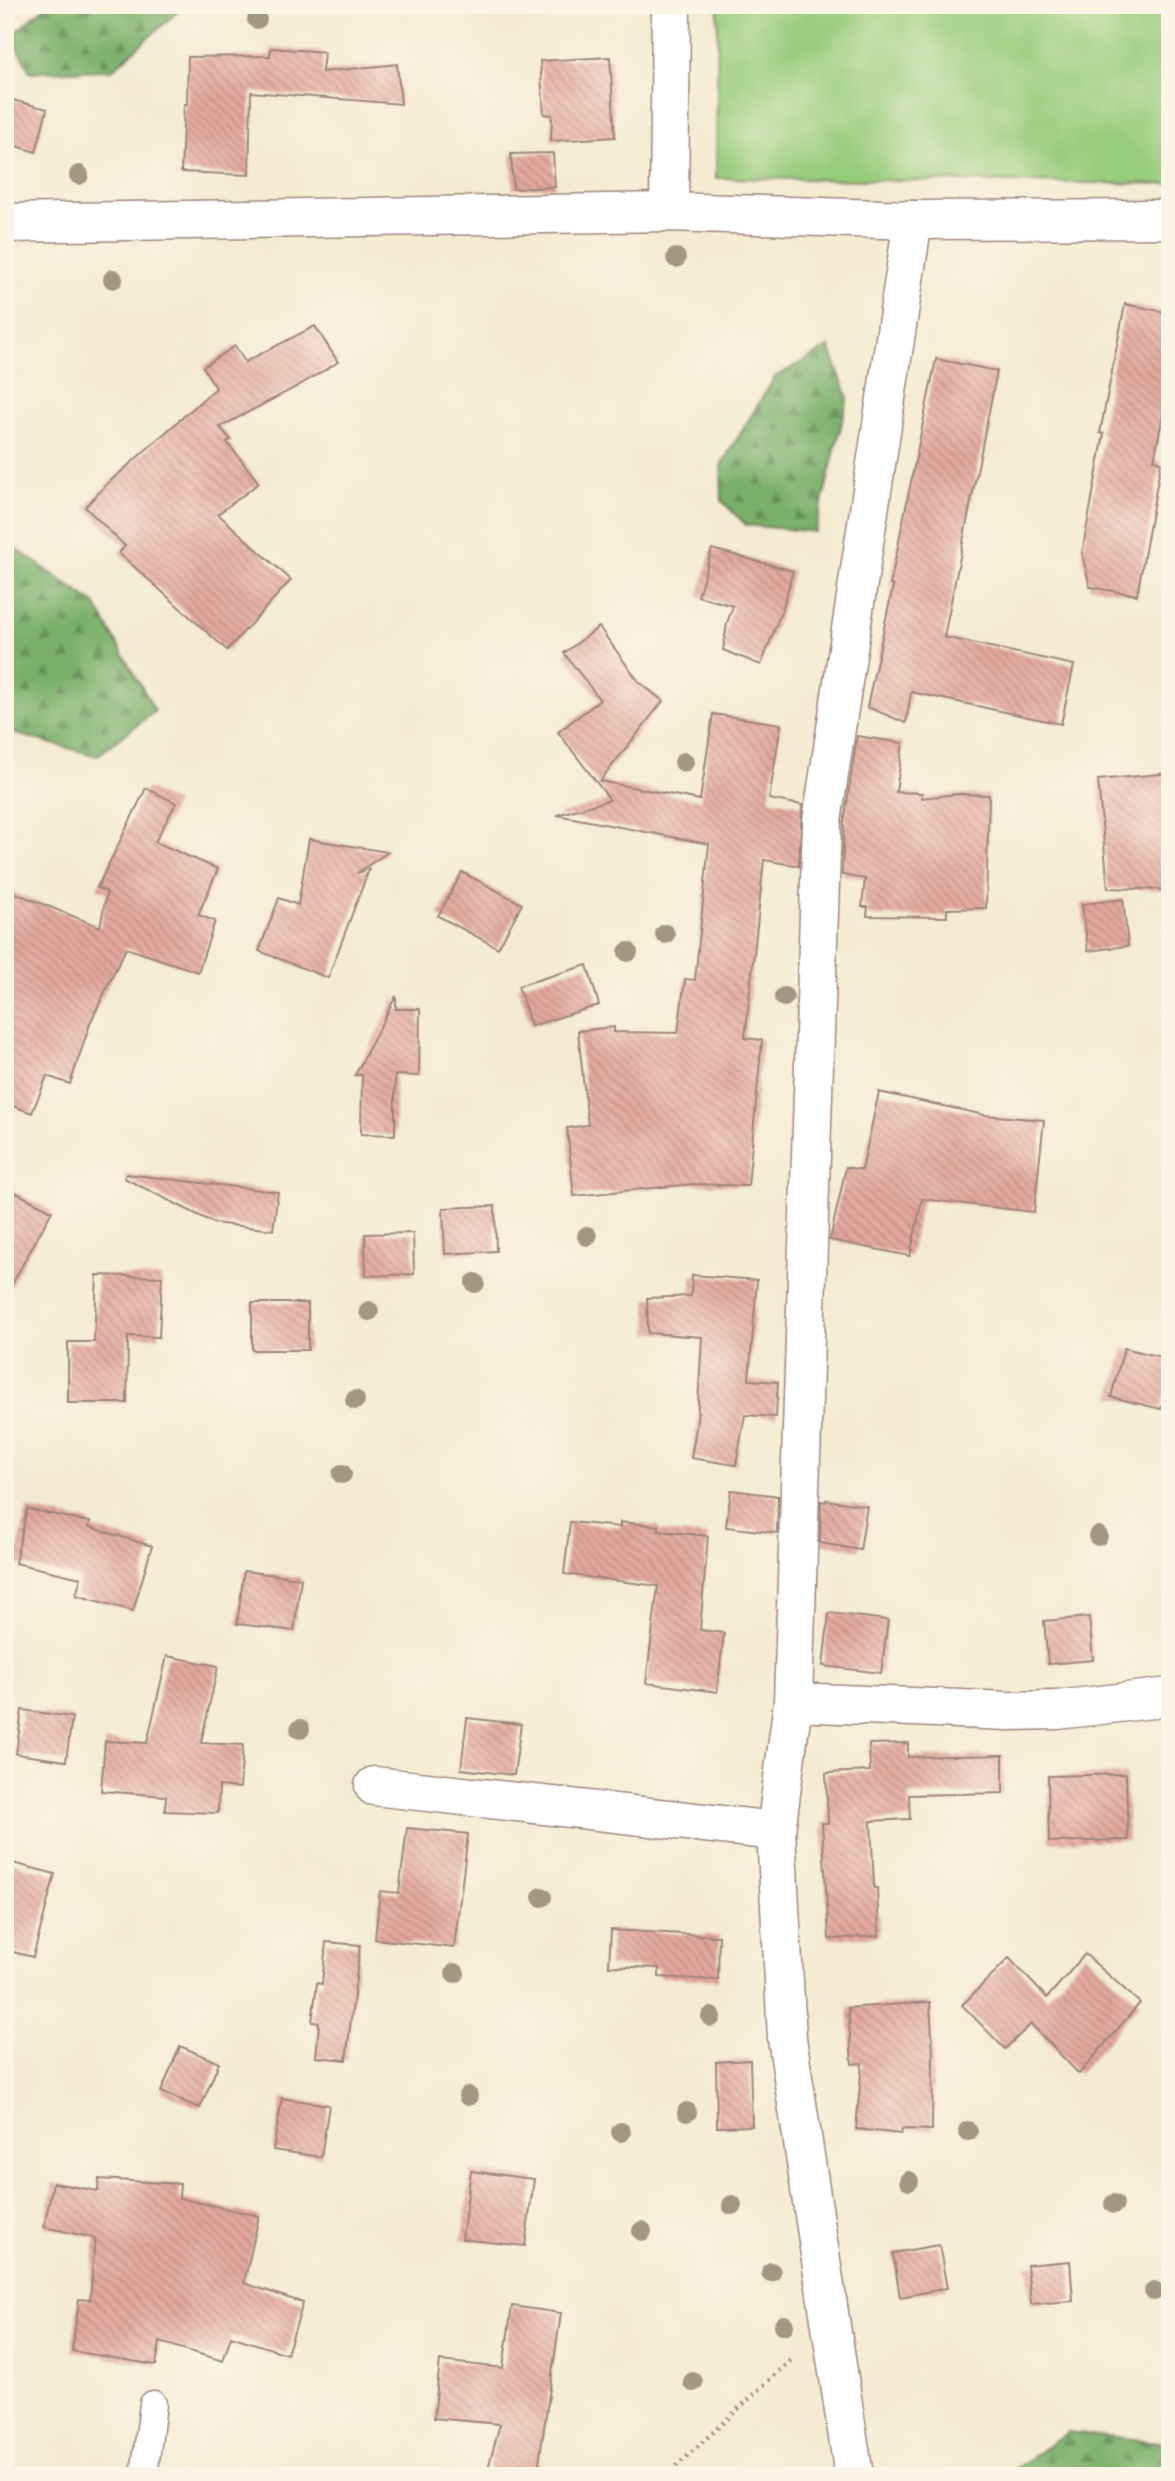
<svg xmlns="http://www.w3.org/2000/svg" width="1175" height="2481" viewBox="0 0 1175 2481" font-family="Cardo,serif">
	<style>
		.forest { fill: url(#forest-firs); stroke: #62684c; stroke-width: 2 }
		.garden { fill: #98cc7d; stroke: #717654; stroke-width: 2 }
		.building { fill: url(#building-back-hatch) }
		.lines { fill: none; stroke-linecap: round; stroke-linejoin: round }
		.lane-casing { stroke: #9f857e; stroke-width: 29 }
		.street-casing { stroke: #9f857e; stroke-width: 41 }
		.path { stroke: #9f857e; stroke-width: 4.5; stroke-dasharray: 2 5; stroke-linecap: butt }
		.lane { stroke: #fff; stroke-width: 26 }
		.street { stroke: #fff; stroke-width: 38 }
		.tree { fill: #a39784 }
	</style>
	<defs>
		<pattern id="forest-firs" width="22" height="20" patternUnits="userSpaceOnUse" patternTransform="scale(1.75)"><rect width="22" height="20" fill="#7ab06c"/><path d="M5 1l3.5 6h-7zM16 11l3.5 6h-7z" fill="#668f59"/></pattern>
		<pattern id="building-back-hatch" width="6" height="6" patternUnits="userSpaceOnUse" patternTransform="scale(1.75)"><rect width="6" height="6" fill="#e3a89d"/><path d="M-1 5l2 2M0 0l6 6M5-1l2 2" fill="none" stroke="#ba8880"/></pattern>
	</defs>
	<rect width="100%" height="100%" fill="#fcf5e5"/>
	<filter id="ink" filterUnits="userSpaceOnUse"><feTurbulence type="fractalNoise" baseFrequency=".0143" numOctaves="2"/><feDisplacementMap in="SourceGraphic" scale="14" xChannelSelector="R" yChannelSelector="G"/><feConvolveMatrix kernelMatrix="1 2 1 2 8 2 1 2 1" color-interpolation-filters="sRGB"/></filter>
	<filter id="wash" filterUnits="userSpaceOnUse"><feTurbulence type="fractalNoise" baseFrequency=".00686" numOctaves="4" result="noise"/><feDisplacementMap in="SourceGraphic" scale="28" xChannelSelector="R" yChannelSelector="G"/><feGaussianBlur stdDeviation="1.57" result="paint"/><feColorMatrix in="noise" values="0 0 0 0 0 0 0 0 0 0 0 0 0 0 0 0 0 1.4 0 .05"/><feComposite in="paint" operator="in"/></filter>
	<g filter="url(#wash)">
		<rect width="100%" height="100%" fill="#f4ebd2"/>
		<g class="forest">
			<path d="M47,5H185L112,70L30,72L11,36Z"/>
			<path d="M829,347L848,397L815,532L746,525L722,501L721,465L775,377Z"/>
			<path d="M5,541L95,604L155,711L97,756L5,731Z"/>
			<path d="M1068,2432L1159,2442L1170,2449V2476H1005Z"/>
		</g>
		<path class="garden" d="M718,5H1170V184L716,178Z"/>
		<g id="blocks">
			<g class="building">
				<path d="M271,48L324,52L322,72L397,64L401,104L251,92L249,175L181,172L184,104H187L188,57L270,56Z"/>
				<path d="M610,57L615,137L551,141L552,115L544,114L540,61Z"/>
				<path d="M5,98L47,109L36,152L5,143Z"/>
				<path d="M553,153L555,187L513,189L511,154Z"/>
				<path d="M1125,304L1170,313V380L1154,460L1161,462L1137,595L1090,587L1082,553L1104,434L1100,433Z"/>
				<path d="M315,326L338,362L298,386L220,427L231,440L227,442L259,483L218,514L291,580L227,650L119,553L125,546L85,507L106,485L216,388L203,367L235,346L245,362Z"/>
				<path d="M936,359L997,371L944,637L1074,665L1061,724L911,692L906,723L867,707L893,586L890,585Z"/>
				<path d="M712,549L793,571L783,607L761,665L723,650L727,623L733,606L698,596Z"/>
				<path d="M599,627L639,682L663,701L600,781L700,800L713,714L781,724L769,799L802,805L799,866L764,860L745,1038L762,1040L748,1186L693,1184L574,1196L567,1128L588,1125L578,1031L614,1027V1032L678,1033L685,979L695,980L709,844L557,815L610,800L558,732L600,700L564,653Z"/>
				<path d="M857,736L903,743L896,792L922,793V798L958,794L989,795L986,908L947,909V917L867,916L868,907H862L865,879L842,875L844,823Z"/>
				<path d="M1170,773L1168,890L1108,888L1098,780Z"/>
				<path d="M146,788L176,803L155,842L218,869L198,915L215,921L198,972L126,948L91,1021L70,1084L47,1076L32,1113L5,1103V889L100,927L107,892L97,888Z"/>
				<path d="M309,839L388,852L357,873L369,869L328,978L259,951L279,898L298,905Z"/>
				<path d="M462,872L522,904L498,948L438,916Z"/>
				<path d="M1123,899L1128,946L1088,951L1082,904Z"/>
				<path d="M587,965L599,1005L531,1026L518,986Z"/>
				<path d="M396,996V1009H420L419,1076L395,1075V1135L361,1134L362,1075H355Z"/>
				<path d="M879,1092L985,1115L1044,1120L1034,1212L922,1199L910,1256L830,1240L846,1167L862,1170Z"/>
				<path d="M126,1174L278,1192L273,1230L214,1223L124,1178Z"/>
				<path d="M5,1187L52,1211L5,1297Z"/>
				<path d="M495,1206L496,1251L445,1254L443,1208Z"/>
				<path d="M413,1233L414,1274L366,1276L365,1234Z"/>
				<path d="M97,1275L162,1277L159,1337L128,1336L127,1403H68V1342H94Z"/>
				<path d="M692,1275L757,1280L749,1380L778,1382L776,1417L745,1415L736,1465L691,1458L697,1422L702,1337L648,1333L647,1298L691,1296Z"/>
				<rect x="252" y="1303" width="56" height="47"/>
				<path d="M1124,1348L1170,1359V1374L1161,1409L1111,1397Z"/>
				<path d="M731,1490L778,1496L777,1533L726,1527Z"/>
				<path d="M826,1500L867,1506L860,1550L820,1543L821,1501L826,1502Z"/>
				<path d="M27,1509L90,1522L89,1527L152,1546L133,1611L76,1595L81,1578L15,1563Z"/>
				<path d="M570,1522L620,1527V1522L659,1526V1531L708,1536L700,1630L724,1633L717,1692L646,1683L658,1586L564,1574Z"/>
				<path d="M244,1571L301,1578L294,1631L237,1624Z"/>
				<path d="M829,1613L888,1620L881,1673L823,1666Z"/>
				<path d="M1089,1617L1093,1660L1048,1664L1044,1621Z"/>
				<path d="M167,1656L218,1666L201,1743L243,1745L240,1788L219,1786L218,1813L165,1811L166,1796L101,1791L105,1741L147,1743Z"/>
				<path d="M22,1710L72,1717L66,1761L16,1754Z"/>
				<path d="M467,1718L521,1724L514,1775L461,1769Z"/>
				<path d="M908,1743V1757L1003,1755V1793L909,1795L910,1819L871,1821L874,1888H877L879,1936L829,1939L822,1823H828L826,1773L870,1771L869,1744Z"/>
				<path d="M1126,1774L1128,1840L1049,1842L1048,1776Z"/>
				<path d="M407,1828L468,1834L454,1948L375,1939L380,1891L399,1893Z"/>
				<path d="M5,1861L55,1874L33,1957L5,1950Z"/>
				<path d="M611,1930L719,1936L718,1980L659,1977V1968L609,1966Z"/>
				<path d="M326,1942L360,1945L346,2060L316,2057L319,2023L312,2022L317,1983L322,1984Z"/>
				<path d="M1085,1954L1140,2003L1079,2074L1031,2024L1005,2049L962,2005L1009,1958L1047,1998Z"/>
				<path d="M930,2002L933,2054L932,2130L902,2129L901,2134L856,2129L862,2063L852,2064L848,2008Z"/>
				<path d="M180,2046L219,2063L200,2108L161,2092Z"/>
				<path d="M750,2060L752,2126L717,2127L716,2062Z"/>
				<path d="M282,2098L329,2105L321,2157L273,2150Z"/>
				<path d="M471,2171L534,2179L525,2246L462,2239Z"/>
				<path d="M99,2179L180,2184L179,2198L259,2216L244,2283L303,2303L287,2354L231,2336L223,2361L160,2342L156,2365L72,2351L79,2299L90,2300L95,2238L44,2227L53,2183L98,2191Z"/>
				<path d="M939,2245L947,2288L900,2297L893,2253Z"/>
				<path d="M1070,2261L1073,2301L1031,2304L1027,2265Z"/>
				<path d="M512,2306L561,2313L537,2476H486L500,2424L434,2418L440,2361L503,2368Z"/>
			</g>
		</g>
	</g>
	<g filter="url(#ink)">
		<use href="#blocks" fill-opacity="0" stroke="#9f857e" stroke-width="2"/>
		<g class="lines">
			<defs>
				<path id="lane" d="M144,2476L153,2404"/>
				<g id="street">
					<path d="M669,212L671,5"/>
					<path d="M5,223L669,212L913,220L1170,219"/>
					<path d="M793,1702L1008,1711L1057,1710L1170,1697"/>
					<path d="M374,1786L776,1831"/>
					<path d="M854,2476L787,2038L776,1831L793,1702L822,821L913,220"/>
				</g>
			</defs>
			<use href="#lane" class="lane-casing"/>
			<use href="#street" class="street-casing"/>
			<path class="path" d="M666,2476L794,2357"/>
			<use href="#lane" class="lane"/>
			<use href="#street" class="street"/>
		</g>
		<g class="tree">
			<circle cx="257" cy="19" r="10"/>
			<circle cx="79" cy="175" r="10"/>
			<circle cx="676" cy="258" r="10"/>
			<circle cx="113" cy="279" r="10"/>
			<circle cx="684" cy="762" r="10"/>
			<circle cx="665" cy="934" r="10"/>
			<circle cx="628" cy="952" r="10"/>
			<circle cx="784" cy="997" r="10"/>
			<circle cx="587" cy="1236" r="10"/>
			<circle cx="475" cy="1283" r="10"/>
			<circle cx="369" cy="1311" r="10"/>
			<circle cx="355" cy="1400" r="10"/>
			<circle cx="342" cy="1474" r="10"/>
			<circle cx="1098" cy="1536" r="10"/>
			<circle cx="300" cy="1729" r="10"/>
			<circle cx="542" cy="1897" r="10"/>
			<circle cx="455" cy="1973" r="10"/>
			<circle cx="711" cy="2017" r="10"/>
			<circle cx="468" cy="2096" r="10"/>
			<circle cx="687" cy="2112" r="10"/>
			<circle cx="968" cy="2131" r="10"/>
			<circle cx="621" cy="2132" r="10"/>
			<circle cx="909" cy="2181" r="10"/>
			<circle cx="1114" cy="2204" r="10"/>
			<circle cx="732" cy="2205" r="10"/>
			<circle cx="642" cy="2231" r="10"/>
			<circle cx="771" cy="2272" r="10"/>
			<circle cx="1154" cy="2291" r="10"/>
			<circle cx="784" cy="2325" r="10"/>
			<circle cx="693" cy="2382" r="10"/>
		</g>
	</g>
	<rect width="1175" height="2481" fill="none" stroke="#fcf5e5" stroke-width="28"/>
</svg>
